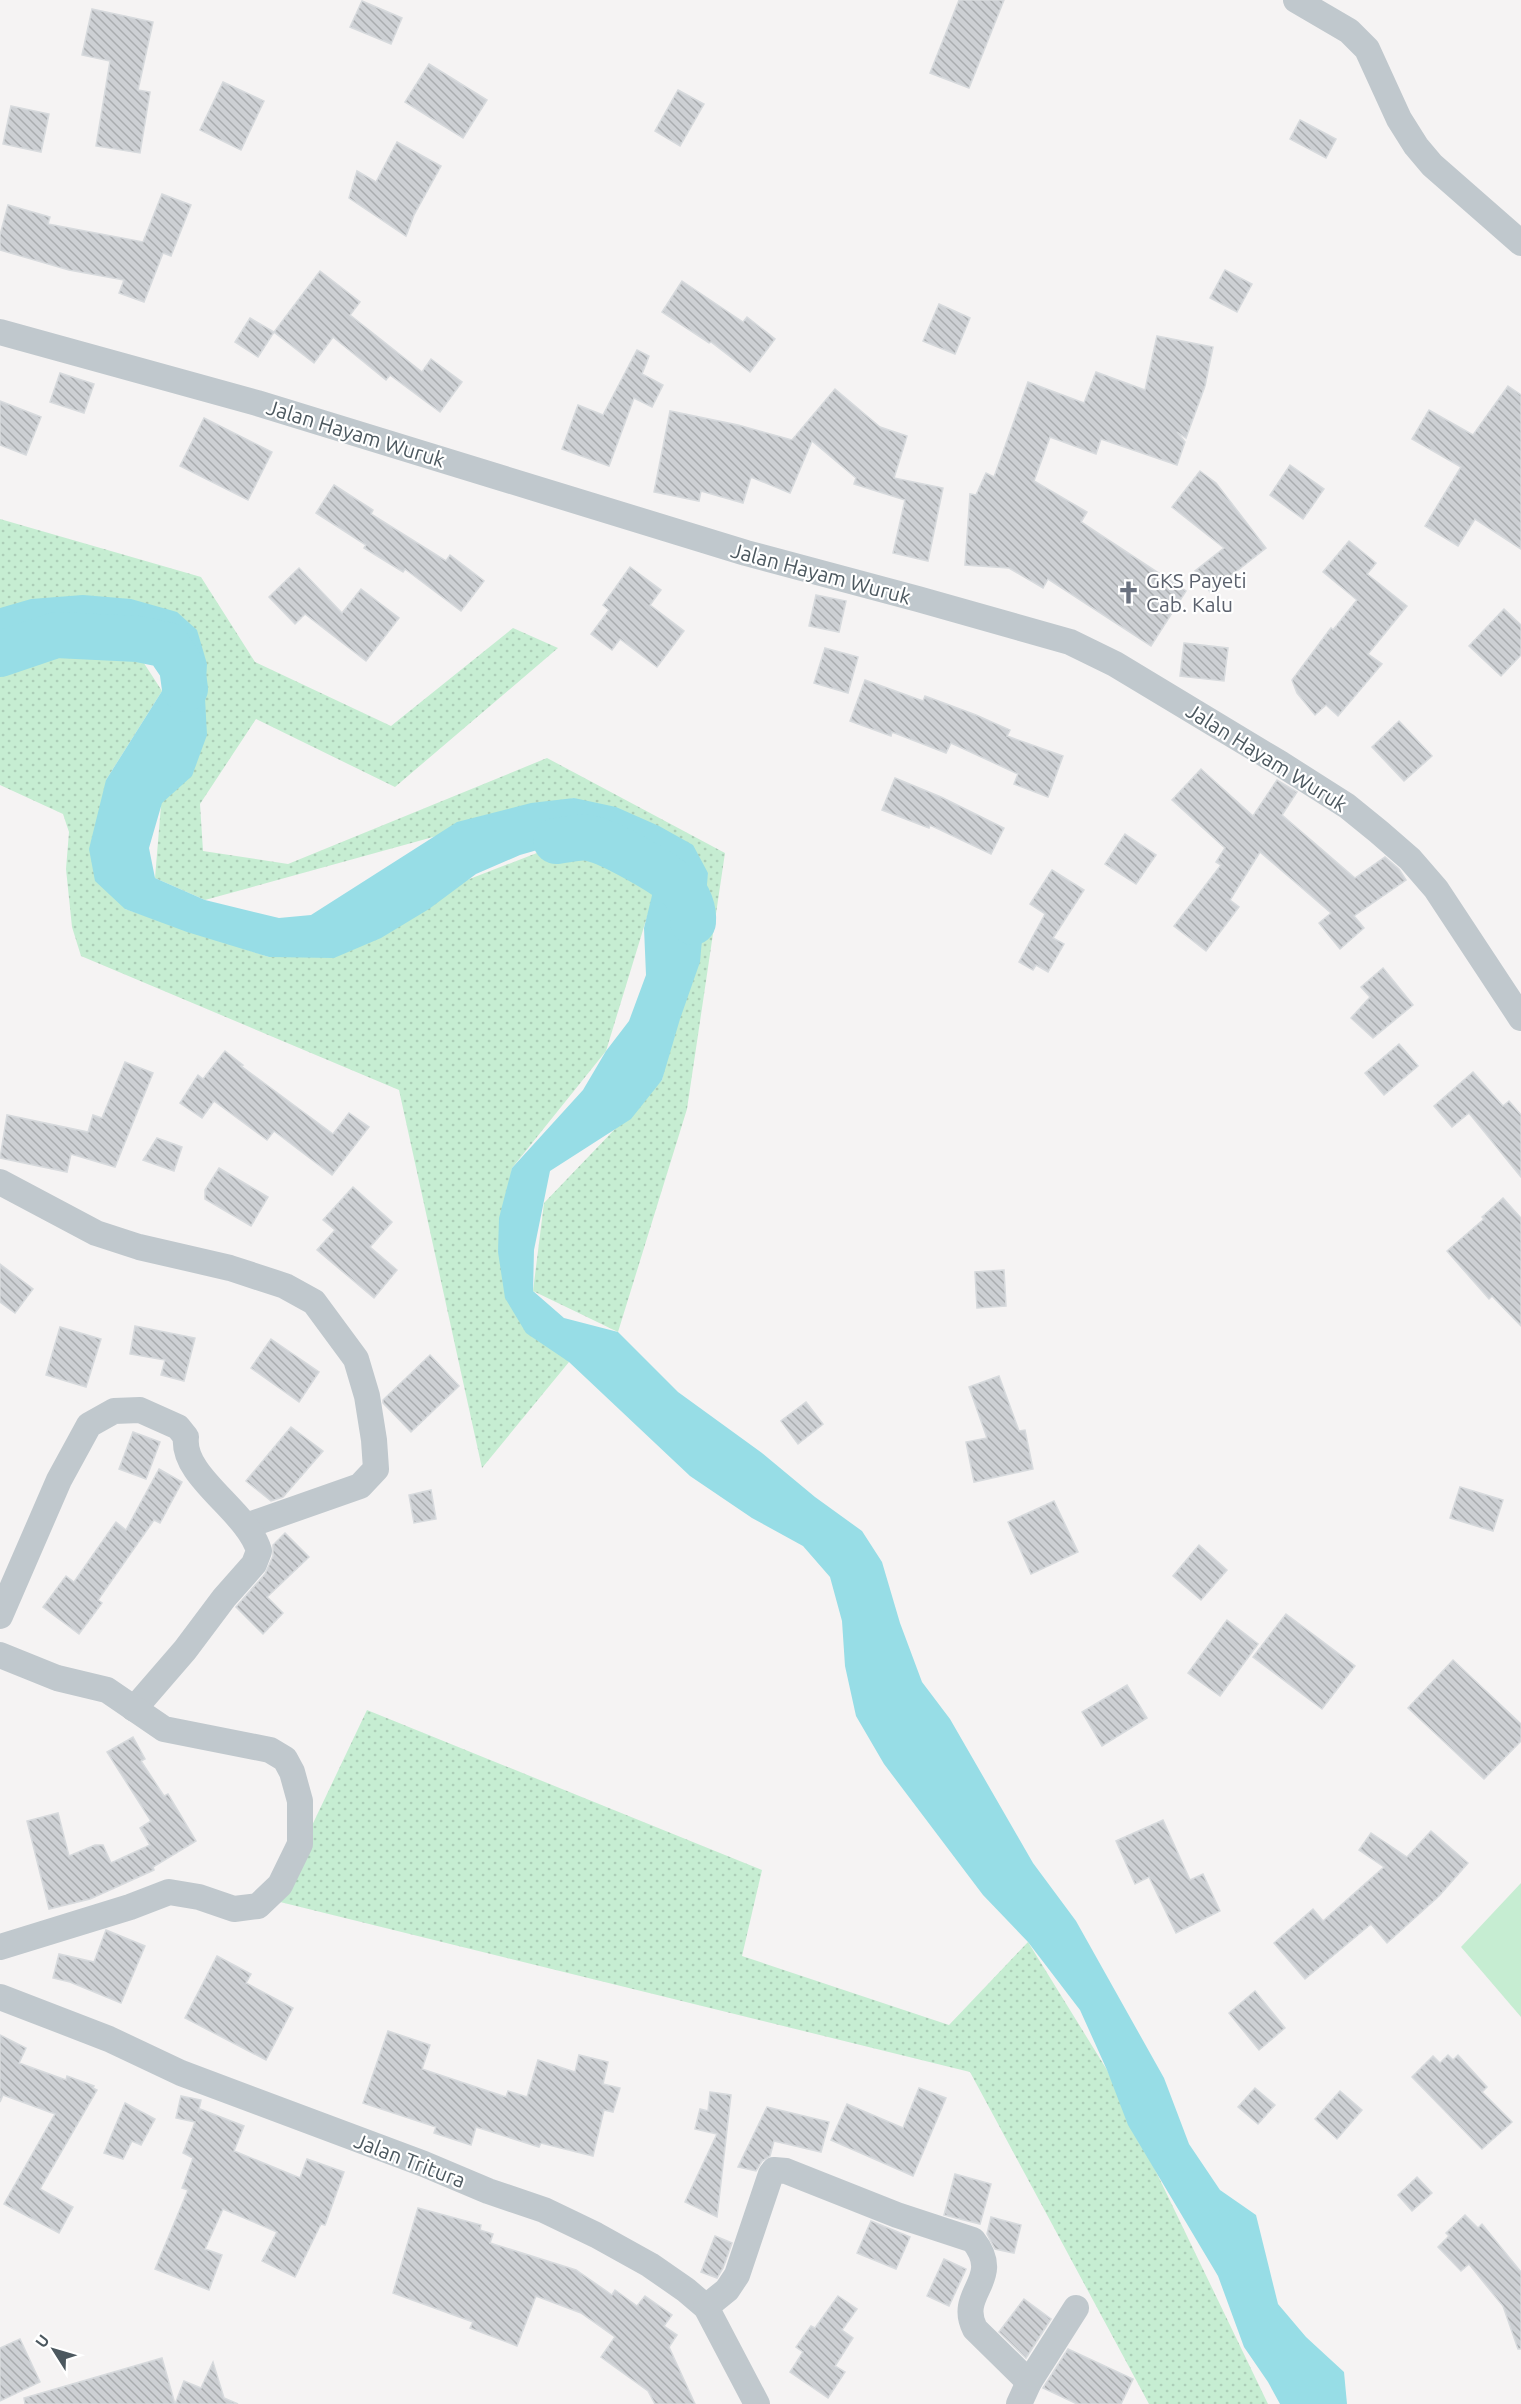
<svg xmlns="http://www.w3.org/2000/svg" width="1521" height="2404" viewBox="0 0 1521 2404" font-family="Ubuntu,sans-serif">
	<style>
		.grass { fill: url(#grass-dots) }
		.garden { fill: #c6edd2 }
		.water { fill: #97dde6 }
		.lines { fill: none; stroke-linecap: round; stroke-linejoin: round }
		.river { stroke: #97dde6; stroke-width: 46 }
		.building { fill: url(#building-back-hatch); stroke: #d7dadd; stroke-width: 1.5 }
		.minor { stroke: #c0c8cd; stroke-width: 26 }
		.labels { text-anchor: middle; dominant-baseline: central; stroke-width: 4.5; stroke-linejoin: round; paint-order: stroke }
		.street-label { font-size: 21px; fill: #4c585f; stroke: #fff }
		.worship-label { font-size: 21px; fill: #5b616d; stroke: #fff; text-anchor: start }
	</style>
	<defs>
		<pattern id="grass-dots" width="8" height="8" patternUnits="userSpaceOnUse" patternTransform="scale(1.5)"><rect width="8" height="8" fill="#c6edd2"/><path d="M2 2h.1M6 6h.1" fill="none" stroke="#accdb7" stroke-width="1.8" stroke-linecap="round"/></pattern>
		<pattern id="building-back-hatch" width="6" height="6" patternUnits="userSpaceOnUse" patternTransform="scale(1.5)"><rect width="6" height="6" fill="#cdd0d4"/><path d="M-1 5l2 2M0 0l6 6M5-1l2 2" fill="none" stroke="#a9acaf"/></pattern>
	</defs>
	<rect width="100%" height="100%" fill="#f5f3f3"/>
	<g class="grass">
		<path d="M0,519L201,577L255,662L391,726L513,628L558,648L395,787L256,719L200,804L203,851L288,864L547,758L725,853L687,1109L618,1332L533,1291L544,1203L662,1080L708,873L574,798L205,900L155,878L177,612L0,608Z"/>
		<path d="M79,635L127,637L162,691L106,780L125,909L269,957L565,842L654,894L606,1051L512,1168L498,1252L569,1362L482,1468L399,1090L81,956L72,927L66,869L69,832L63,814L0,785V648Z"/>
		<path d="M367,1710L762,1870L742,1956L949,2025L1028,1942L1107,2070L1268,2404H1149L970,2072L276,1901Z"/>
	</g>
	<path class="garden" d="M1521,1883V2017L1461,1947Z"/>
	<path class="water" d="M83,595L131,599L177,612L197,630L207,664L205,698L207,735L192,776L162,803L149,848L155,878L205,900L279,918L311,915L457,822L531,803L574,798L616,807L659,826L693,845L708,873L700,962L680,1019L662,1080L631,1119L550,1171L534,1250L533,1291L564,1318L618,1332L678,1392L762,1453L815,1497L862,1531L882,1562L900,1623L922,1682L950,1719L1033,1863L1076,1921L1164,2078L1189,2144L1220,2190L1256,2215L1278,2304L1306,2337L1344,2372L1347,2404H1280L1268,2382L1244,2347L1218,2276L1128,2125L1107,2070L1080,2010L1028,1942L983,1895L884,1764L856,1716L845,1666L842,1621L830,1577L803,1546L752,1518L690,1476L569,1362L526,1333L505,1298L498,1252L499,1218L512,1168L583,1090L606,1051L629,1021L646,975L644,928L659,867L647,855L565,842L520,855L476,874L429,909L381,938L334,958L269,957L187,932L125,909L95,881L89,849L106,780L162,691L167,663L150,638L79,635L33,645L0,647V608L31,599Z"/>
	<g class="lines">
		<g class="river">
			<path d="M0,654L56,635L138,639L167,645L182,667L185,689"/>
			<path d="M556,841C566,840 580,836 589,838C608,841 667,874 680,888C689,896 694,910 693,922"/>
		</g>
	</g>
	<g class="building">
		<path d="M959,0H1004L969,88L930,73Z"/>
		<path d="M362,1L402,18L391,44L350,27Z"/>
		<path d="M92,9L153,22L138,90L150,92L140,153L96,146L110,61L82,55Z"/>
		<path d="M429,64L487,100L463,138L405,102Z"/>
		<path d="M223,82L264,101L241,150L200,130Z"/>
		<path d="M678,90L704,104L680,146L655,131Z"/>
		<path d="M11,106L49,114L41,152L3,144Z"/>
		<path d="M1300,120L1336,139L1326,158L1290,139Z"/>
		<path d="M397,142L441,166L414,215L406,236L349,198L357,171L376,182Z"/>
		<path d="M162,194L191,205L171,256L163,253L144,302L119,293L124,280L69,270L0,250V235L8,205L50,217L48,224L143,242Z"/>
		<path d="M1225,270L1252,284L1237,312L1210,298Z"/>
		<path d="M320,271L360,302L350,315L422,372L431,359L462,382L440,412L390,375L386,380L333,337L314,363L274,332Z"/>
		<path d="M682,281L743,322L747,317L775,339L750,372L711,342L709,343L662,312Z"/>
		<path d="M939,304L970,318L955,354L923,341Z"/>
		<path d="M250,318L274,332L258,357L235,342Z"/>
		<path d="M1157,336L1213,347L1205,386L1186,438L1177,432L1185,442L1177,465L1101,439L1096,454L1050,437L1034,481L1087,512L1081,522L1186,591L1151,646L1048,579L1043,588L1009,568L965,565L970,494L976,495L986,473L994,477L1028,382L1084,403L1096,372L1145,390Z"/>
		<path d="M637,350L649,356L642,374L663,385L652,407L634,398L609,466L562,449L578,405L603,415Z"/>
		<path d="M60,373L94,384L84,413L50,402Z"/>
		<path d="M1508,386L1521,395V549L1475,519L1458,546L1425,526L1461,467L1412,439L1429,410L1473,435Z"/>
		<path d="M835,389L880,427L907,436L894,478L943,488L928,561L893,553L905,500L854,484L856,478L812,441L790,493L751,477L743,503L701,491L699,501L654,492L670,411L738,425L792,440Z"/>
		<path d="M0,401L41,417L26,455L0,445Z"/>
		<path d="M204,418L272,452L248,500L180,466Z"/>
		<path d="M1290,465L1324,489L1303,519L1270,495Z"/>
		<path d="M1200,471L1216,483L1266,548L1210,592L1195,571L1224,548L1172,507Z"/>
		<path d="M334,485L373,510L371,514L446,561L450,555L484,581L461,611L405,569L403,572L364,548L366,545L316,513Z"/>
		<path d="M1349,541L1376,563L1367,574L1407,606L1368,654L1382,664L1338,716L1326,705L1315,715L1297,693L1292,680L1331,628L1333,630L1357,600L1323,572Z"/>
		<path d="M630,567L661,590L650,605L684,631L657,667L620,639L612,650L591,634L609,610L603,605Z"/>
		<path d="M299,568L342,613L361,589L399,618L366,661L305,614L295,624L269,597Z"/>
		<path d="M816,595L846,601L839,632L809,626Z"/>
		<path d="M1504,609L1521,625V655L1501,676L1469,646Z"/>
		<path d="M1184,643L1228,648L1224,681L1180,676Z"/>
		<path d="M825,648L858,657L848,693L814,683Z"/>
		<path d="M865,680L923,701L925,696L976,715L1010,730L1007,736L1063,756L1048,797L1014,784L1018,774L951,743L946,753L892,732L891,736L850,721Z"/>
		<path d="M1399,721L1432,756L1404,781L1372,747Z"/>
		<path d="M1201,769L1253,816L1277,780L1297,792L1282,815L1355,878L1385,857L1399,869L1406,880L1354,916L1364,928L1340,949L1319,923L1331,913L1260,852L1230,900L1239,907L1206,951L1174,926L1221,865L1216,862L1225,848L1172,800Z"/>
		<path d="M895,778L941,797L1004,828L991,854L930,825L929,828L882,810Z"/>
		<path d="M1125,834L1156,855L1136,884L1105,864Z"/>
		<path d="M1052,870L1084,890L1053,938L1064,944L1048,972L1036,965L1033,970L1019,962L1045,914L1030,904Z"/>
		<path d="M1383,968L1413,1005L1373,1038L1351,1018L1370,997L1361,987Z"/>
		<path d="M1399,1044L1418,1066L1384,1095L1365,1073Z"/>
		<path d="M225,1051L243,1065L241,1066L333,1134L349,1113L369,1127L332,1175L274,1131L267,1140L214,1101L202,1118L180,1103L198,1075L203,1079Z"/>
		<path d="M125,1062L153,1073L115,1167L71,1154L67,1172L0,1158L7,1115L88,1132L93,1115L102,1118Z"/>
		<path d="M1473,1072L1503,1106L1509,1101L1521,1115V1177L1469,1113L1452,1127L1434,1106Z"/>
		<path d="M157,1138L182,1147L174,1171L143,1160Z"/>
		<path d="M219,1168L268,1197L251,1226L205,1199V1190Z"/>
		<path d="M353,1187L392,1222L370,1247L397,1270L374,1298L317,1250L335,1230L323,1220Z"/>
		<path d="M1503,1198L1521,1218V1326L1492,1296L1489,1299L1447,1251L1484,1219L1482,1217Z"/>
		<path d="M0,1264L33,1289L15,1313L0,1302Z"/>
		<path d="M1004,1270L1006,1306L977,1308L975,1272Z"/>
		<path d="M135,1326L195,1338L184,1381L161,1375L165,1360L130,1354Z"/>
		<path d="M60,1327L101,1339L86,1387L46,1375Z"/>
		<path d="M271,1339L319,1372L299,1402L251,1368Z"/>
		<path d="M430,1355L459,1386L411,1432L383,1403V1400Z"/>
		<path d="M999,1376L1019,1431L1025,1430L1033,1469L974,1482L966,1442L987,1438L969,1387Z"/>
		<path d="M806,1402L823,1424L798,1444L781,1421Z"/>
		<path d="M291,1427L323,1451L283,1497L271,1501L246,1481Z"/>
		<path d="M133,1432L160,1442L146,1479L119,1469Z"/>
		<path d="M159,1469L182,1482L160,1523L154,1520L98,1600L102,1603L79,1634L43,1607L66,1576L74,1582L116,1522L126,1530Z"/>
		<path d="M1460,1487L1503,1500L1493,1531L1450,1518Z"/>
		<path d="M431,1490L436,1519L414,1523L409,1495Z"/>
		<path d="M1054,1501L1078,1552L1031,1574L1008,1522Z"/>
		<path d="M285,1533L309,1557L267,1597L283,1613L263,1634L236,1607L265,1574L273,1556V1545Z"/>
		<path d="M1199,1545L1227,1570L1201,1600L1173,1576Z"/>
		<path d="M1286,1614L1355,1666L1322,1709L1253,1657Z"/>
		<path d="M1227,1620L1258,1644L1220,1696L1188,1673Z"/>
		<path d="M1453,1660L1521,1724V1741L1484,1779L1408,1708Z"/>
		<path d="M1127,1685L1147,1718L1102,1746L1082,1712Z"/>
		<path d="M133,1737L145,1759L141,1761L164,1796L168,1794L196,1841L153,1867L154,1870L90,1899L49,1909L27,1821L58,1813L69,1856L95,1845H103L111,1863L150,1845L140,1828L151,1821L107,1752Z"/>
		<path d="M1163,1820L1190,1880L1203,1874L1220,1911L1176,1933L1149,1877L1135,1884L1116,1841Z"/>
		<path d="M1431,1831L1468,1863L1439,1896L1387,1943L1371,1924L1305,1979L1274,1943L1313,1909L1323,1921L1384,1867L1359,1850L1371,1833L1407,1857Z"/>
		<path d="M106,1930L145,1946L121,2003L70,1982L53,1978L59,1954L94,1962Z"/>
		<path d="M217,1956L251,1974L246,1983L293,2008L266,2060L185,2018Z"/>
		<path d="M1255,1991L1285,2028L1259,2050L1229,2013Z"/>
		<path d="M388,2031L430,2045L422,2069L506,2097L508,2091L527,2097L538,2060L575,2072L579,2055L608,2062L603,2084L620,2088L613,2112L604,2110L593,2156L541,2143L539,2147L476,2127L471,2145L434,2133L436,2127L363,2103Z"/>
		<path d="M0,2035L26,2048L19,2063L66,2080L67,2076L94,2086L93,2088L97,2090L40,2189L73,2207L59,2233L4,2204L55,2114L3,2095L0,2102Z"/>
		<path d="M1448,2055L1453,2060L1458,2055L1487,2087L1482,2092L1512,2122L1482,2149L1412,2077L1433,2056L1440,2063Z"/>
		<path d="M919,2088L946,2098L913,2176L831,2140L847,2104L903,2128Z"/>
		<path d="M1255,2088L1275,2105L1258,2124L1238,2107Z"/>
		<path d="M1340,2091L1362,2110L1337,2139L1315,2119Z"/>
		<path d="M710,2092L731,2095L717,2217L685,2202L717,2134L695,2129L700,2109L708,2111Z"/>
		<path d="M181,2096L201,2100L198,2113L200,2109L244,2126L234,2151L300,2178L307,2159L344,2172L325,2225L321,2224L295,2277L262,2261L277,2232L223,2209L205,2249L222,2255L209,2290L155,2269L188,2190L182,2188L193,2158L183,2153L195,2122L176,2118Z"/>
		<path d="M125,2103L155,2119L141,2145L132,2141L123,2159L104,2153Z"/>
		<path d="M767,2107L829,2122L821,2152L774,2141L770,2156L762,2161L756,2171L738,2167Z"/>
		<path d="M955,2174L991,2184L980,2224L944,2215Z"/>
		<path d="M1417,2177L1432,2193L1412,2211L1398,2195Z"/>
		<path d="M418,2208L481,2225L480,2230L493,2234L490,2243L576,2270L612,2295L615,2290L637,2306L645,2296L672,2315L664,2326L677,2335L669,2347L695,2404H655L648,2391L601,2357L615,2337L581,2313L536,2296L517,2346L470,2328L473,2322L393,2293Z"/>
		<path d="M1465,2215L1478,2228L1482,2224L1521,2272V2349H1518L1503,2306L1485,2284L1469,2264L1461,2271L1438,2247L1449,2236L1446,2233Z"/>
		<path d="M991,2217L1021,2225L1014,2253L995,2249L987,2234Z"/>
		<path d="M871,2221L910,2237L896,2269L857,2253Z"/>
		<path d="M715,2236L732,2243L723,2268L717,2278L701,2272Z"/>
		<path d="M944,2259L966,2269L949,2306L927,2296Z"/>
		<path d="M838,2296L857,2309L842,2330L853,2338L835,2366L845,2372L828,2398L790,2372L803,2352L796,2347L811,2326L815,2328Z"/>
		<path d="M1024,2299L1051,2319L1026,2358L999,2332Z"/>
		<path d="M20,2339L40,2382L0,2401V2348Z"/>
		<path d="M1068,2349L1133,2379L1121,2404H1077L1043,2388Z"/>
		<path d="M162,2358L175,2404L184,2381L201,2388L213,2362L224,2398L238,2404H25L24,2398Z"/>
	</g>
	<g class="lines">
		<g class="minor">
			<path d="M1296,0L1349,31L1367,49L1399,119L1416,146L1432,165L1521,243"/>
			<path d="M0,332L257,403L746,553L918,599L1070,642L1115,664L1281,764L1347,806L1379,832L1410,859L1436,889L1521,1018"/>
			<path d="M0,1182L96,1233L139,1247L230,1268L285,1286L314,1302L356,1359L367,1396L374,1440L376,1469L360,1486L246,1526"/>
			<path d="M0,1616L59,1480L89,1425L114,1411L140,1410L178,1427L186,1437C181,1477 248,1511 259,1551L254,1564L224,1598L185,1650L134,1709"/>
			<path d="M0,1655L57,1678L107,1690L164,1729L270,1750L285,1759L292,1772L300,1801V1844L280,1885L258,1906L234,1909L199,1897L169,1892L130,1907L0,1947"/>
			<path d="M0,1997L109,2039L181,2073L424,2164L488,2191L544,2210L596,2235L650,2265L686,2290L706,2307L757,2404"/>
			<path d="M706,2307L727,2290L737,2275L771,2174L774,2170L786,2171L897,2215L973,2240C1005,2280 956,2292 975,2329L1029,2382"/>
			<path d="M1019,2404L1029,2382L1076,2308"/>
		</g>
	</g>
	<defs>
		<symbol id="church-bare" viewBox="-9 -9 18 18"><path d="M-1.2-6h2.4v3.5h3.3v2.4h-3.3V6h-2.4V-.1h-3.3v-2.4h3.3Z" fill="#6b7280" stroke="#fff" stroke-width="2.5" paint-order="stroke"/></symbol>
	</defs>
	<g fill-rule="evenodd">
		<use href="#church-bare" x="1112" y="576" width="33" height="33"/>
	</g>
	<g class="labels">
		<g class="street-label">
			<text transform="translate(356 433) rotate(17)">Jalan Hayam Wuruk</text>
			<text transform="translate(821 573) rotate(15)">Jalan Hayam Wuruk</text>
			<text transform="translate(1267 757) rotate(32)">Jalan Hayam Wuruk</text>
			<text transform="translate(410 2160) rotate(21)">Jalan Tritura</text>
		</g>
		<g class="worship-label">
			<text x="1146" y="580">GKS Payeti<tspan x="1146" dy="24">Cab. Kalu</tspan></text>
		</g>
	</g>
	<g transform="translate(54 2350) rotate(307)" stroke="#ffffff" stroke-width="4.5" paint-order="stroke">
	<path d="M0-4.5L10 22L0 15L-10 22Z" fill="#4c585f"/>
	<text y="-9" font-size="16" font-weight="bold" text-anchor="middle" fill="#4c585f">U</text>
	</g>
</svg>
